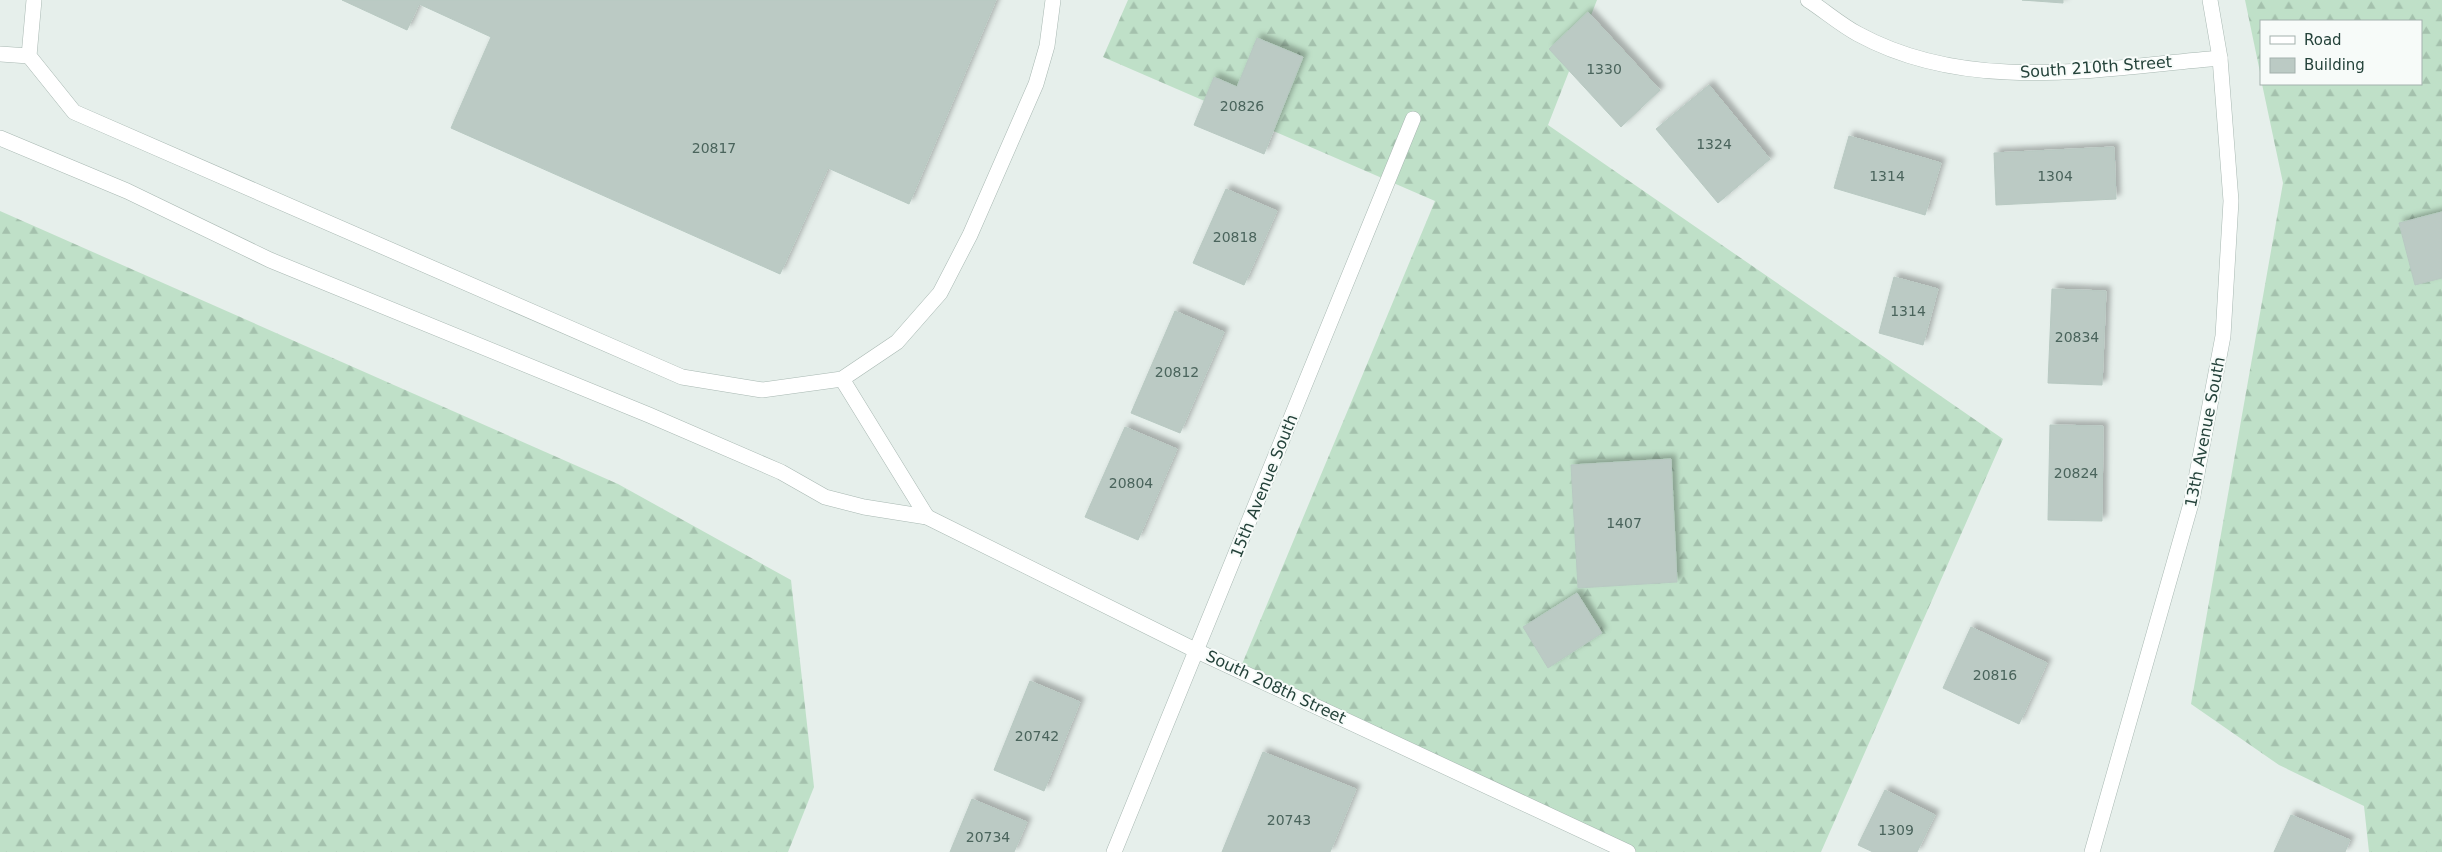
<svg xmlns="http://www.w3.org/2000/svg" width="2442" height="852" viewBox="0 0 2442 852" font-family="'DejaVu Sans',sans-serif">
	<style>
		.forest { fill: url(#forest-firs) }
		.building { fill: #bbcac4; stroke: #b8c9c2; filter: url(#shadow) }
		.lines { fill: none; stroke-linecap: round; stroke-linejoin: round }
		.minor-casing { stroke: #a8b8b2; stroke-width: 16 }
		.minor { stroke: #fff; stroke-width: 15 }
		.labels { text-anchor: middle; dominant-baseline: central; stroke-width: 4; stroke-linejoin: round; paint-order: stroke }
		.number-label { font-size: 14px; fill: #4a645c }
		.street-label { font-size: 16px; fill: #24423a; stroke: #f7fbf9 }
	</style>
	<defs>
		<pattern id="forest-firs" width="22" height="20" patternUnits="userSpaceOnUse" patternTransform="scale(1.25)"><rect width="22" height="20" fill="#bfe0c8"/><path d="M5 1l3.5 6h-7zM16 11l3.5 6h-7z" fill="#a4c1ad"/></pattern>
		<filter id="shadow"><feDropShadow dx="4.5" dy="-4.5" stdDeviation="2.5" flood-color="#0004"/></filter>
	</defs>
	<rect width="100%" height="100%" fill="#e6efeb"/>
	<g class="forest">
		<path d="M1128,0H1597L1548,125L2003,439L1821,852H1624L1240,669L1435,201L1103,57Z"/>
		<path d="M2245,0H2442V852H2369L2364,806L2279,765L2191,704L2283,183L2262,84H2421V21H2261V77Z"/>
		<path d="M0,211L618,484L791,580L814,787L788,852H0Z"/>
	</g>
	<g class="building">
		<path d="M342,0H996L909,204L828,168L780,274L451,128L491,37L419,4L407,30Z"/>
		<path d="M2022,0H2063V3Z"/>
		<path d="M1588,12L1660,90L1621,127L1549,49Z"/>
		<path d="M1257,38L1303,57L1264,154L1194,125L1214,77L1237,87Z"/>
		<path d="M1709,85L1770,159L1718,203L1656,129Z"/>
		<path d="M1849,136L1941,163L1925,215L1834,188Z"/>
		<path d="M2114,147L2116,199L1996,205L1994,153Z"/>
		<path d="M1226,189L1277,211L1244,285L1193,263Z"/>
		<path d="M2442,212V278L2415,285L2399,223Z"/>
		<path d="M1894,277L1938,289L1923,345L1879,333Z"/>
		<path d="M2052,289L2106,291L2102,385L2048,383Z"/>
		<path d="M1175,311L1224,332L1180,433L1131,413Z"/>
		<path d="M2050,425L2103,426L2102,521L2048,520Z"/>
		<path d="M1125,427L1177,449L1138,540L1085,517Z"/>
		<path d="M1671,459L1677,582L1578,588L1571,465Z"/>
		<path d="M1577,593L1602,633L1548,668L1523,627Z"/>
		<path d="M1971,627L2047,663L2019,724L1943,688Z"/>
		<path d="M1030,681L1080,702L1044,791L994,770Z"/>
		<path d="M1263,752L1356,789L1330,852H1222Z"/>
		<path d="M1885,790L1935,815L1917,852H1873L1858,845Z"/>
		<path d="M972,799L1027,822L1014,852H950Z"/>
		<path d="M2291,815L2350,840L2345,852H2274Z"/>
	</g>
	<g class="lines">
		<defs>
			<g id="minor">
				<path d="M34,0L29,56L74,112L682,377L762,390L842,379L897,342L940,293L970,235L1036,84L1047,46L1053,0"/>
				<path d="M1808,0C1825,11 1841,25 1858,34C1970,95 2101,68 2220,58"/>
				<path d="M0,54L29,56"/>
				<path d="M0,138L127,191L270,260L649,415L781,472L825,497L864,507L927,517L1197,651L1628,852"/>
				<path d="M842,379L927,517"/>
				<path d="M1114,852L1413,119"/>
				<path d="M2092,852L2192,500L2223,336L2231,201L2220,58L2210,0"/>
			</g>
		</defs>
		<use href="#minor" class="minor-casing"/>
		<use href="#minor" class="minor"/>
	</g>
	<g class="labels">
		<g class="number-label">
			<text x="1604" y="69">1330</text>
			<text x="1242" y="106">20826</text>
			<text x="1714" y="144">1324</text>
			<text x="714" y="148">20817</text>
			<text x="1887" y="176">1314</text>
			<text x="2055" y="176">1304</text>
			<text x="1235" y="237">20818</text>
			<text x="1908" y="311">1314</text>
			<text x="2077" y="337">20834</text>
			<text x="1177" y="372">20812</text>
			<text x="2076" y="473">20824</text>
			<text x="1131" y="483">20804</text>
			<text x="1624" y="523">1407</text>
			<text x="1995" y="675">20816</text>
			<text x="1037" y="736">20742</text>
			<text x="1289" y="820">20743</text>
			<text x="1896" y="830">1309</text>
			<text x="988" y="837">20734</text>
		</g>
		<g class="street-label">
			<text transform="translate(2096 67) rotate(-4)">South 210th Street</text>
			<text transform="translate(2205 432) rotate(-79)">13th Avenue South</text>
			<text transform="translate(1264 486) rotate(-68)">15th Avenue South</text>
			<text transform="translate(1276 687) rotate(25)">South 208th Street</text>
		</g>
	</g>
	<rect x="2260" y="20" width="162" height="65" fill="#f7fbf9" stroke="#a3b1ad"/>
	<rect x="2270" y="36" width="25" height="8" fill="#ffffff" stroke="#a3b1ad"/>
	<text x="2304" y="45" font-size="15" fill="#24423a">Road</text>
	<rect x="2270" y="58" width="25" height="15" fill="#bbcac4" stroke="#a3b1ad"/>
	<text x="2304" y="70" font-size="15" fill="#24423a">Building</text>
</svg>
